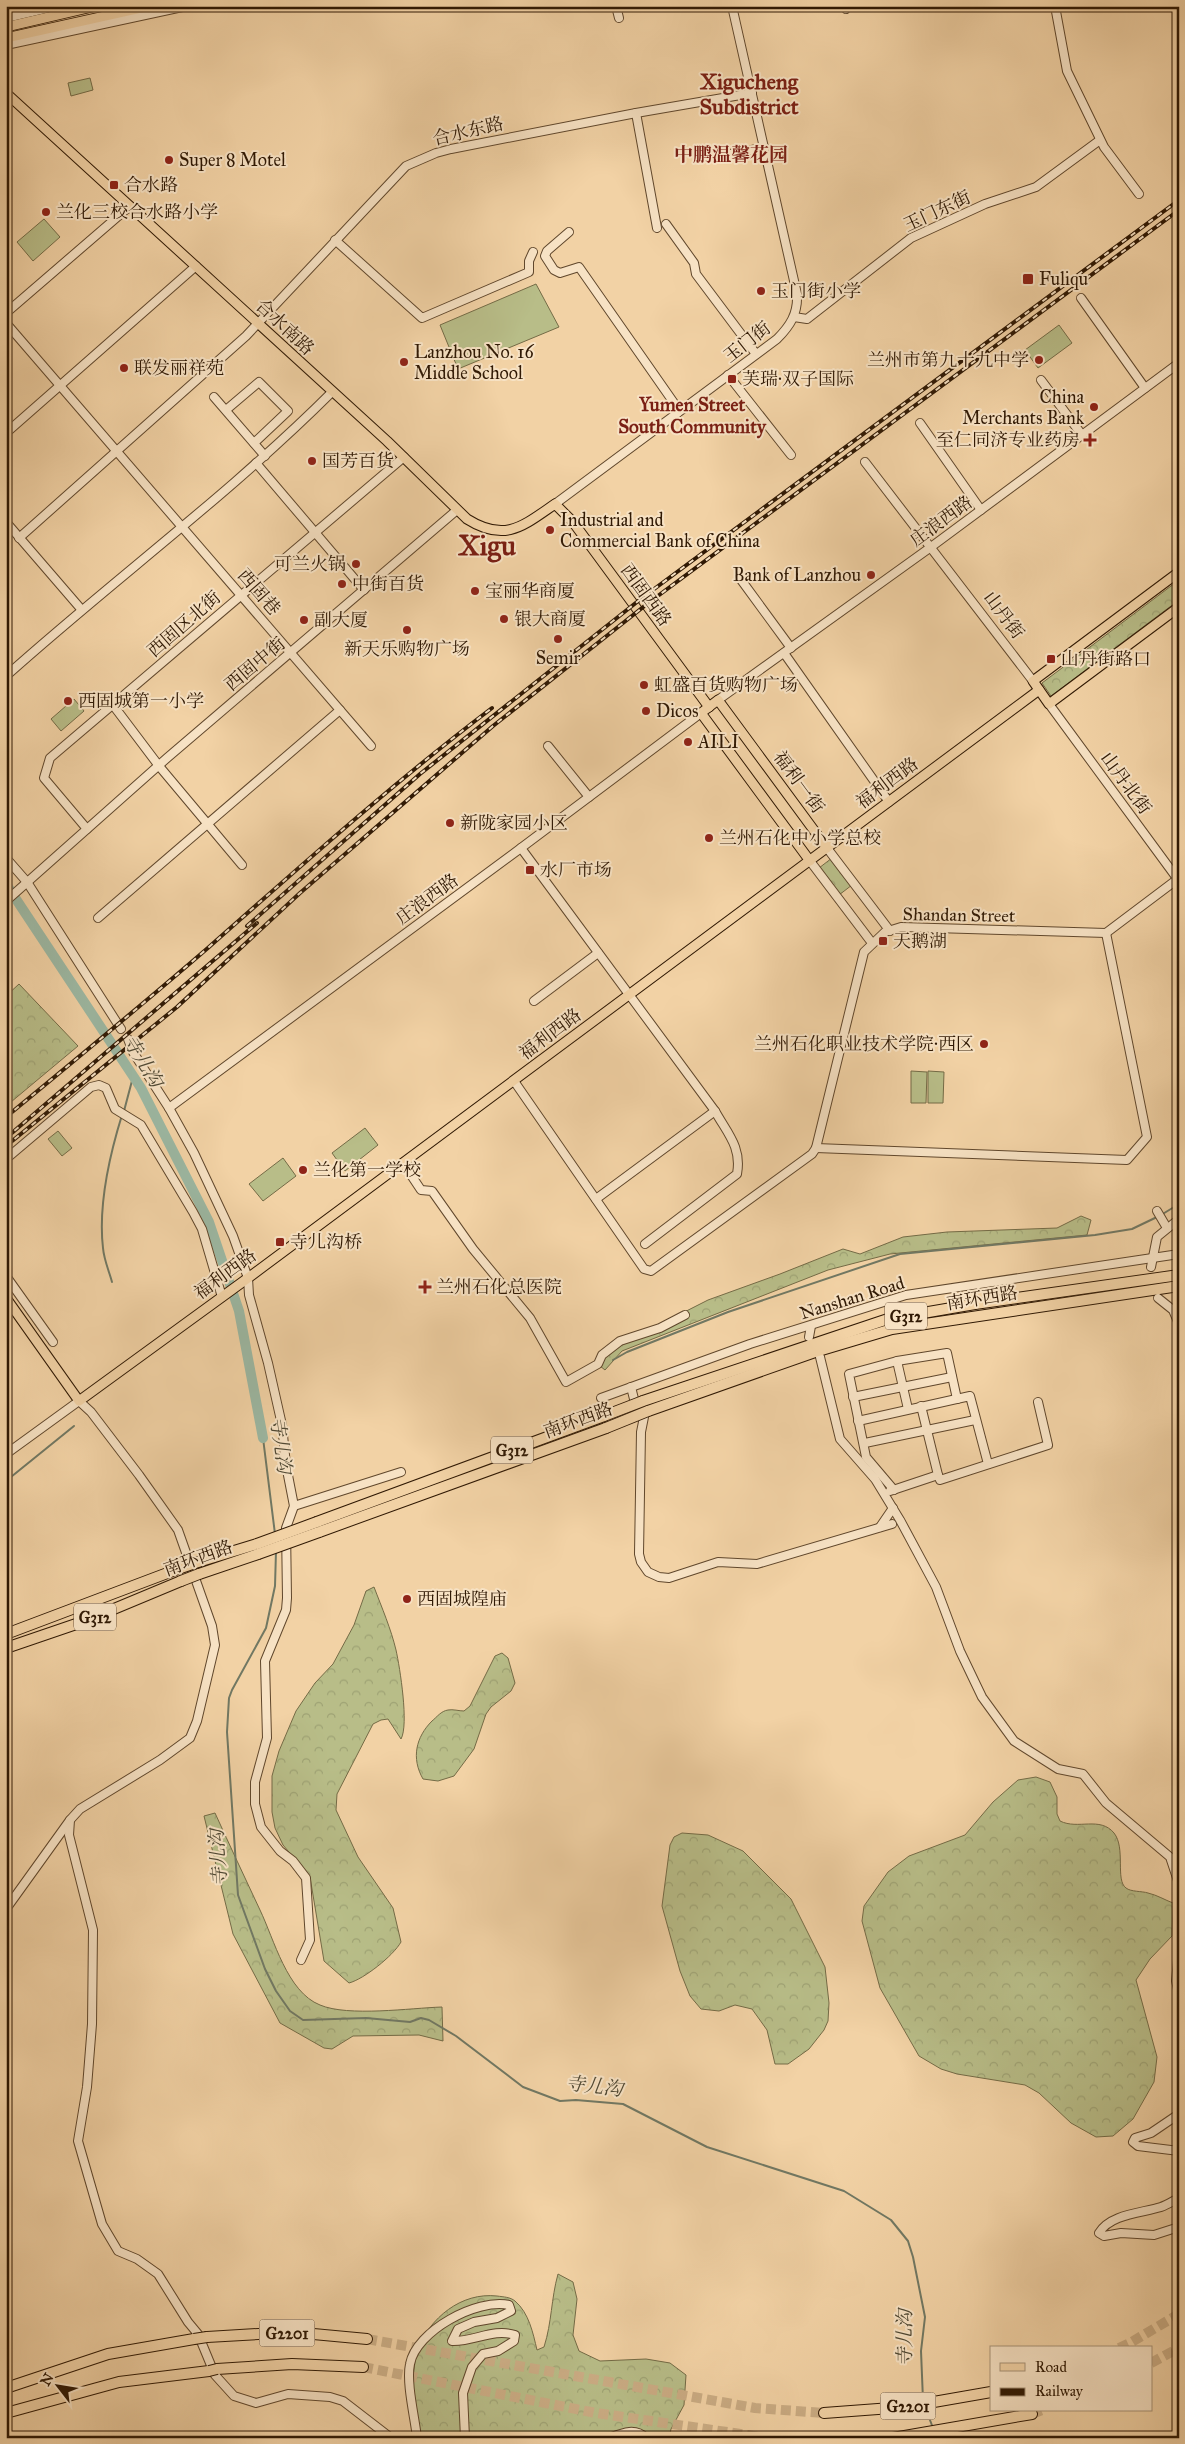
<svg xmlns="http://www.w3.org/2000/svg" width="1185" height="2444" viewBox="0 0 1185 2444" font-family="'IM FELL Great Primer','Noto Serif SC',serif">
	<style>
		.grass { fill: #b8bd88; stroke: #746b46 }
		.forest { fill: url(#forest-crowns); stroke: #746b46 }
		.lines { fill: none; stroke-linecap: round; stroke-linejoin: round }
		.stream { stroke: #717863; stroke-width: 2 }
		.river { stroke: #9cb8a3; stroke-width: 10 }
		.minor-tunnel { stroke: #cbad85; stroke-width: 8; stroke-dasharray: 8 4; stroke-linecap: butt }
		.highway-tunnel { stroke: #cbad85; stroke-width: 10; stroke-dasharray: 10 5; stroke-linecap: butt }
		.minor-casing { stroke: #60472c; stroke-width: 10 }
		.major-casing { stroke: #301904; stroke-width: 11 }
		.highway-casing { stroke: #301904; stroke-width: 12 }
		.minor { stroke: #f7e2c4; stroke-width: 8 }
		.major { stroke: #f2d2a5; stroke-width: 9 }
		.highway { stroke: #f2d2a5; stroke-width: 10 }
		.rail-casing { stroke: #301904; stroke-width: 4 }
		.rail { stroke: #f7e2c4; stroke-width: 2; stroke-dasharray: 5.5; stroke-linecap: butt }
		.highway-bridge-casing { stroke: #301904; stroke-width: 12; stroke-linecap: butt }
		.highway-bridge { stroke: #f2d2a5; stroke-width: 10 }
		.poi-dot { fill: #8f2418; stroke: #f7e2c4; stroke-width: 2 }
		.labels { text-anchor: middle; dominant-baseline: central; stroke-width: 4; stroke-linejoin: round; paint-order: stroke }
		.shield { fill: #f7e2c4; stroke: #6c553e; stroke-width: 1 }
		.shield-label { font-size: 16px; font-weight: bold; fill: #301904 }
		.street-label { font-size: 18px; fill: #301904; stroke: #f7e2c4 }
		.poi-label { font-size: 18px; fill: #301904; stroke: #f7e2c4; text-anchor: start }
		.neighbourhood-label { font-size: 19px; font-weight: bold; fill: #7a1f14; stroke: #f7e2c4 }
		.water-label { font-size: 19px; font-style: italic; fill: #504934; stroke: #f7e2c4 }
		.district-label { font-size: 22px; font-weight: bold; fill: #7a1f14; stroke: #f7e2c4 }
		.town-label { font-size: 28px; font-weight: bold; fill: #7a1f14; stroke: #f7e2c4 }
	</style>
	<defs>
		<pattern id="forest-crowns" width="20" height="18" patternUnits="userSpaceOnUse" patternTransform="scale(1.25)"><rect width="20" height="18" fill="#b8bd88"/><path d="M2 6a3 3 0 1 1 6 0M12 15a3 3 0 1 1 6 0" fill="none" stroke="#9ea274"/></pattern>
	</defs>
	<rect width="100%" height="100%" fill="#f2d2a5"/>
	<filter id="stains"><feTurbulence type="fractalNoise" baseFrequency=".004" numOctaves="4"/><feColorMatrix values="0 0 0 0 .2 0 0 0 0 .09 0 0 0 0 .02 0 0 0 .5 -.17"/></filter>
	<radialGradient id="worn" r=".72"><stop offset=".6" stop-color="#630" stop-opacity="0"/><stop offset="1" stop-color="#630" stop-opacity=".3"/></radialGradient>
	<g class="grass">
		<path d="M90,78L93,90L71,96L68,83Z"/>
		<path d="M44,219L60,237L33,261L17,242Z"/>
		<path d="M536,284L559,327L458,369L440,325Z"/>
		<path d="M1059,325L1072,343L1038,368L1025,350Z"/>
		<path d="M74,699L84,711L61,731L51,719Z"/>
		<path d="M911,1071L927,1072L926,1103H911Z"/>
		<path d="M928,1071L944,1072L943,1103H928Z"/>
		<path d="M365,1128L378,1145L345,1171L332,1153Z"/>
		<path d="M58,1131L72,1148L62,1156L48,1139Z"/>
		<path d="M283,1158L296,1176L263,1201L249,1184Z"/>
	</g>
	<g class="forest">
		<path d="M1179,580V600L1051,696L1042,683Z"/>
		<path d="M832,858L852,885L839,895L819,868Z"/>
		<path d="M19,984L78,1046L11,1102L6,1094V996Z"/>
		<path d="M1081,1216L1091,1220L1087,1235L890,1254L828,1270L622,1351L605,1370L600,1366L608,1347L651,1329L708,1300L780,1274L843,1249L860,1254L903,1237L947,1232L1057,1228Z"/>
		<path d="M374,1587C382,1608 391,1629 396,1650C400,1668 409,1725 401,1739L388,1719L381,1720L373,1724L337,1794L336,1810L358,1857L393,1908L401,1942C393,1956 364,1979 349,1983L324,1961L310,1877L283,1845L275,1828L272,1812V1776L279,1751L296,1711L315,1683L333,1664L354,1625L366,1591Z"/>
		<path d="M502,1653L508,1658L515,1683L511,1691L491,1707L486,1714L474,1749L454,1776L438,1781L423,1779C411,1758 416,1737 432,1721C437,1717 441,1711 448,1710C453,1709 459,1711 464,1711L470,1706L495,1656Z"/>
		<path d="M1036,1777L1050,1782L1057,1797V1814L1060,1821C1078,1830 1100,1816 1114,1833C1126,1848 1115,1880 1126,1888C1131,1892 1142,1891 1148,1893C1157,1895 1165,1900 1173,1903L1172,1936L1150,1959L1136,1980L1157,2057L1154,2082L1133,2119L1113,2136L1096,2137L1071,2123L1039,2093L1025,2085L957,2074L941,2069L919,2056L880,1988L862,1921L864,1906L888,1872L909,1856L965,1835L993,1802L1018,1780Z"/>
		<path d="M215,1813C230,1846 245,1878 260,1910C274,1939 287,1992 320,2005C348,2017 411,2008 442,2007L443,2041L419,2035L353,2036L332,2049L324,2048L280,2023L233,1934L204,1816Z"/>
		<path d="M682,1833L708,1835L743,1851L791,1899L825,1967L829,2003L828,2021L824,2030L809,2049L788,2064H775L767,2030L752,2009L735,2005L719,2011L701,2009L690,1996L680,1971L662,1906L670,1845L674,1837Z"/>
		<path d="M558,2274L573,2282L577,2299L573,2335L579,2351L600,2361L646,2359L670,2363L686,2375L684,2405L671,2429L669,2438H413C410,2411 411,2396 414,2369C415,2363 415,2355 417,2350C430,2318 461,2292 497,2296C504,2297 510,2297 515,2301C529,2313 533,2333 537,2350L544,2347C552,2322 551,2299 558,2274Z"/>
	</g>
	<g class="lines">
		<g class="stream">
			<path d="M124,1111L133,1077"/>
			<path d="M1161,1215L1179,1204"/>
			<path d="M112,1282C109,1271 104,1260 103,1248C98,1205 109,1157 122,1115"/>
			<path d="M613,1360L627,1352L728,1312L900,1254L1095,1235L1132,1229L1157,1217"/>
			<path d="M263,1438L275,1534"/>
			<path d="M6,1481L74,1426"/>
			<path d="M276,1551L275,1586L266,1628L232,1690L229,1698L227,1732L238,1895L265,1969L276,1991L290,2011L303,2020L366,2018L410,2022L421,2018L429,2020L456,2036L523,2087L560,2101L576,2100L623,2104L707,2147L844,2191L891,2220L908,2241L913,2257L925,2317L921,2351L923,2400"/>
			<path d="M925,2407L933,2428"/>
		</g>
		<path class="river" d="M6,884L141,1088L209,1222L239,1311L263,1438"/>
		<path class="minor-tunnel" d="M735,153L751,150"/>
		<g class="highway-tunnel">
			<path d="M367,2339L755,2408L824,2413"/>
			<path d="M1119,2348L1130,2343L1179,2314"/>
			<path d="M1151,2363L1179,2348"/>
			<path d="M363,2367L596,2413L768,2438"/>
			<path d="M1032,2414L1042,2410"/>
		</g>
		<defs>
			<g id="minor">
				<path d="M616,6L619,18"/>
				<path d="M844,6L846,9"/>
				<path d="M1055,6L1067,71L1104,147L1139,194"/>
				<path d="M6,18L57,6"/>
				<path d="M6,45L187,6"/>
				<path d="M636,113L657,228"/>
				<path d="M751,150L764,147"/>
				<path d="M721,156L735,153"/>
				<path d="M666,224L694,263L696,274L756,354"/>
				<path d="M569,232L547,251L545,256L554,270L560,273L579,267L674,403L677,413"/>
				<path d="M335,240L422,318L529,272V261L533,252"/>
				<path d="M1081,298L1145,388"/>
				<path d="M6,313L130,206"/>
				<path d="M794,317L807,319L911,238L985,204L1036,187L1100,140"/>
				<path d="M6,323L371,746"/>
				<path d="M728,375L791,455"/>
				<path d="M1041,380L1082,435"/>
				<path d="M214,397L265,456"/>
				<path d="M226,410L259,382L288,411L254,443"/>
				<path d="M920,423L981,510"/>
				<path d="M6,433L196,266"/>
				<path d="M865,462L1033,681"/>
				<path d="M256,463L364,590"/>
				<path d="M555,504L777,339C790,326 798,314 797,294L732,6"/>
				<path d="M6,522L81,609"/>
				<path d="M19,538L246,336L406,166L436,153L451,149L636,113L752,93"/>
				<path d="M739,577L791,648"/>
				<path d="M784,653L889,802"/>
				<path d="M6,676C113,580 230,494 332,392"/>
				<path d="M718,700L931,547L1179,363"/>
				<path d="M1049,704L1179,881"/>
				<path d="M113,705L159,766L242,865"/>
				<path d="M548,746L589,797"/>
				<path d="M87,829L44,778L50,758L404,457"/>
				<path d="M521,848L715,1111C727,1133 742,1147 737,1174L645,1244"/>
				<path d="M827,848L890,931"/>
				<path d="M6,858L27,882L121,1029"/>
				<path d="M810,861L872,943"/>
				<path d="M6,901L167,758L457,510"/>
				<path d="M98,918L340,710"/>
				<path d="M534,1001L598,953"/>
				<path d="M128,1039L133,1052L169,1108L194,1153L233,1236L248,1278L249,1295L268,1363L282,1425L286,1465L294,1506L286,1528L287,1598L286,1610L265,1661L267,1738L255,1782V1804L261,1827L280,1851L293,1861L306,1878L310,1940L301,1960"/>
				<path d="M514,1081L644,1269L651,1271L812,1154L816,1148L864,952L885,932L901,927L1106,933L1179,878"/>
				<path d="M169,1108L521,848L701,713"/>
				<path d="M816,1148L1127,1160L1147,1137L1106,933"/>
				<path d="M6,1159L91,1087L99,1085L106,1088L115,1109L141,1125L193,1212L202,1229L222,1297"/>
				<path d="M403,1163L421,1190L432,1191L473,1249L530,1318L566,1382L598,1364L602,1355L620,1341L660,1328L685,1315"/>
				<path d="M596,1199L715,1111"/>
				<path d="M1157,1211L1167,1228"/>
				<path d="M1151,1267L1157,1237L1179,1219"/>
				<path d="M6,1276L53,1342"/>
				<path d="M1158,1298L1173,1310L1179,1324"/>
				<path d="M809,1337L811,1326"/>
				<path d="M820,1357L840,1439L875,1479L900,1520L936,1587L960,1651L982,1697L1014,1741L1058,1769L1083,1774L1106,1803L1170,1857L1179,1884"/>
				<path d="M897,1361L908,1409"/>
				<path d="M631,1387L634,1399L644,1417L641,1432L639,1554L641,1562L648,1572L659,1577L669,1578L718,1562L757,1564L892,1524"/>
				<path d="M853,1397L952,1377"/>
				<path d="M601,1398L750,1344L906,1295L1179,1254"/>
				<path d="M858,1421L970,1396L988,1464"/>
				<path d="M865,1443L975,1420"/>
				<path d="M6,1454L79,1401L91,1412L139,1475L178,1530L212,1626L215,1645L197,1721L190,1738L160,1760L80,1809L70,1820L69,1835L93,1930L92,2024L87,2087L78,2141L102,2224L118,2251L137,2259L158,2274L188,2322L198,2334L215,2375L234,2396L256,2403L288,2394L330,2397L343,2401L391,2438"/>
				<path d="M938,1475L940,1480L1048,1445L1038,1402"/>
				<path d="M894,1490L866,1457L849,1374L897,1361L947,1353L957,1399"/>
				<path d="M890,1491L938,1475L921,1406"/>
				<path d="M294,1506L401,1472"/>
				<path d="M880,1527L893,1508"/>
				<path d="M6,1909L70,1820"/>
				<path d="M1179,1950L1176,1981L1179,1994"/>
				<path d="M1179,2114L1151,2133L1135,2138L1133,2142L1138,2146L1179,2151"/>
				<path d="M1179,2198C1173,2201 1167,2205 1161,2207C1142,2213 1110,2214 1099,2233L1104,2236L1121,2233L1154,2235L1179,2227"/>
				<path d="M417,2438C415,2418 406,2383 410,2364C416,2331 477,2298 509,2305L511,2311L497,2318L474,2322L458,2329L452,2341C474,2342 493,2328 515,2335L514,2341L498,2351L483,2354L472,2367L463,2393L465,2438"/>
				<path d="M609,2438C622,2433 635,2427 646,2438"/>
			</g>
			<g id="major">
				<path d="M6,27L96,6"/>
				<path d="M6,38L150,6"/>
				<path d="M6,93L387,441L467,519C505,543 523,526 555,504L573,522L709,707"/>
				<path d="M1179,572L1033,681L1049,704L1179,607"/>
				<path d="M810,861L701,713L718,700L827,848"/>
				<path d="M6,1298L79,1401L248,1278L1039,690"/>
			</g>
			<g id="highway">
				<path d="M643,1401L888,1319L975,1304L1179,1275"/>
				<path d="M648,1411L815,1352L892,1329L1179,1286"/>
				<path d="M317,1522L604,1416"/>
				<path d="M319,1532L606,1428"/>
				<path d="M198,1562L257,1544"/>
				<path d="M199,1574L258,1554"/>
				<path d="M6,1634L178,1569"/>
				<path d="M6,1648L85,1621L181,1581"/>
				<path d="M207,2337L292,2332L367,2339"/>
				<path d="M217,2369L292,2364L363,2367"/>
				<path d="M6,2388L108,2354L194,2339"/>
				<path d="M6,2413L119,2382L209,2371"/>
				<path d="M824,2413L905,2407L991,2392"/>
				<path d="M893,2438L1032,2414"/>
			</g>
		</defs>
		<use href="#minor" class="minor-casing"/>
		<use href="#major" class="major-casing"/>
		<use href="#highway" class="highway-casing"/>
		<use href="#minor" class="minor"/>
		<use href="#major" class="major"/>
		<use href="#highway" class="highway"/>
		<defs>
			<g id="rail">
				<path d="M247,926L420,774L642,598L1179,200"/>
				<path d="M6,1117C74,1061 142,1005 209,947C302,865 393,783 492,708"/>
				<path d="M6,1138L257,923"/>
				<path d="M6,1146L177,1007L300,893L493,726L647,604L1179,210"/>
			</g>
		</defs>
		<use href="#rail" class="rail-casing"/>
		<use href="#rail" class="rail"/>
		<defs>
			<g id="highway-bridge">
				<path d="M604,1416L643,1401"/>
				<path d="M606,1428L648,1411"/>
				<path d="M257,1544L317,1522"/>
				<path d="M258,1554L319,1532"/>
				<path d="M178,1569L198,1562"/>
				<path d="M181,1581L199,1574"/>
				<path d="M194,2339L207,2337"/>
				<path d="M209,2371L217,2369"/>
			</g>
		</defs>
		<use href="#highway-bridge" class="highway-bridge-casing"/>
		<use href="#highway-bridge" class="highway-bridge"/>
	</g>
	<g class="poi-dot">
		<circle cx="169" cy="160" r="5"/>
		<rect x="109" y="180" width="10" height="10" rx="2.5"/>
		<circle cx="46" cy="212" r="5"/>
		<rect x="1022" y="273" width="12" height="12" rx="2.5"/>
		<circle cx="761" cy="291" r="5"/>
		<circle cx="1039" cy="360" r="5"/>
		<circle cx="404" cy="362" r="5"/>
		<circle cx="124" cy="368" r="5"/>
		<rect x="727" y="374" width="10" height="10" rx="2.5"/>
		<circle cx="1094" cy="407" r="5"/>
		<path d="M1087.5 432.5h5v5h5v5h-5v5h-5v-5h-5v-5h5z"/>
		<circle cx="312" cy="461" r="5"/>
		<circle cx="550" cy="530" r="5"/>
		<circle cx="356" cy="564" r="5"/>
		<circle cx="871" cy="575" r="5"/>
		<circle cx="342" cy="584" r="5"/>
		<circle cx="475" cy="591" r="5"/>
		<circle cx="504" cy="619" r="5"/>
		<circle cx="304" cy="620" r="5"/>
		<circle cx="407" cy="630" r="5"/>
		<circle cx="558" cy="639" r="5"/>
		<rect x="1046" y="654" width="10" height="10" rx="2.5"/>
		<circle cx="644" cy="685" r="5"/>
		<circle cx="68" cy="701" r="5"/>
		<circle cx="646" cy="711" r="5"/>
		<circle cx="688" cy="742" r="5"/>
		<circle cx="450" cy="823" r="5"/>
		<circle cx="709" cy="838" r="5"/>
		<rect x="525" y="865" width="10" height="10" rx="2.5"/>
		<rect x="878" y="936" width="10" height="10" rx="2.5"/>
		<circle cx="984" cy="1044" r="5"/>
		<circle cx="303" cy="1170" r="5"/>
		<rect x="275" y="1237" width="10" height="10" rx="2.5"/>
		<path d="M422.5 1279.5h5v5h5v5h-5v5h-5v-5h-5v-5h5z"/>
		<circle cx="407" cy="1599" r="5"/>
	</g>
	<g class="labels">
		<g class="shield">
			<rect x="885" y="1302.5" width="42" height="27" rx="4"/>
			<rect x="491" y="1436.5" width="42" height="27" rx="4"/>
			<rect x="74" y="1603.5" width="42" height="27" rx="4"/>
			<rect x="259.5" y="2319.5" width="55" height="27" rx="4"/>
			<rect x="880.5" y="2392.5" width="55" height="27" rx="4"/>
		</g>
		<g class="shield-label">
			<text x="906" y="1316">G312</text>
			<text x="512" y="1450">G312</text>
			<text x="95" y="1617">G312</text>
			<text x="287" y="2333">G2201</text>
			<text x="908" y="2406">G2201</text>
		</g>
		<g class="street-label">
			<text transform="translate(468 131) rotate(-13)">合水东路</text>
			<text transform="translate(937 211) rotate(-25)">玉门东街</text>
			<text transform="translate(285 327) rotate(43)">合水南路</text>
			<text transform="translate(747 342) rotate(-38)">玉门街</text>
			<text transform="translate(941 521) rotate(-36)">庄浪西路</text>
			<text transform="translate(259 592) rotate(49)">西固巷</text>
			<text transform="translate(646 595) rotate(54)">西固西路</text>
			<text transform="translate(1004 615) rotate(53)">山丹街</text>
			<text transform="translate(184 624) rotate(-41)">西固区北街</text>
			<text transform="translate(255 664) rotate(-40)">西固中街</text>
			<text transform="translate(799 782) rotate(54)">福利一街</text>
			<text transform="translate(887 783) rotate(-37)">福利西路</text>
			<text transform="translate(1126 783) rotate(54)">山丹北街</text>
			<text transform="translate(427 899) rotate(-36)">庄浪西路</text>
			<text transform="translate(959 915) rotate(1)">Shandan Street</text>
			<text transform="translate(550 1034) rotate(-37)">福利西路</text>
			<text transform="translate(225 1274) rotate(-36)">福利西路</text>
			<text transform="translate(852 1298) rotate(-17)">Nanshan Road</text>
			<text transform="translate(982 1298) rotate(-9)">南环西路</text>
			<text transform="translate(578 1420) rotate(-20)">南环西路</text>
			<text transform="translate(198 1558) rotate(-20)">南环西路</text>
		</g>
		<g class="poi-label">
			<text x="179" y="160">Super 8 Motel</text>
			<text x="124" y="185">合水路</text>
			<text x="56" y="212">兰化三校合水路小学</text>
			<text x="1039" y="279">Fuliqu</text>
			<text x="771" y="291">玉门街小学</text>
			<text x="414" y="352">Lanzhou No. 16<tspan x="414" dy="21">Middle School</tspan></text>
			<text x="1029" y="360" text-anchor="end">兰州市第九十九中学</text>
			<text x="134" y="368">联发丽祥苑</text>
			<text x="742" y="379">芙瑞·双子国际</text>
			<text x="1084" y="397" text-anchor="end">China<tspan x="1084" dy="21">Merchants Bank</tspan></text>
			<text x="1080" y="440" text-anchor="end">至仁同济专业药房</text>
			<text x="322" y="461">国芳百货</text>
			<text x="560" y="520">Industrial and<tspan x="560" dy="21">Commercial Bank of China</tspan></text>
			<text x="346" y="564" text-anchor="end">可兰火锅</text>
			<text x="861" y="575" text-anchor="end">Bank of Lanzhou</text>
			<text x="352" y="584">中街百货</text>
			<text x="485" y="591">宝丽华商厦</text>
			<text x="514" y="619">银大商厦</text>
			<text x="314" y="620">副大厦</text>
			<text x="407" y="649" text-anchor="middle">新天乐购物广场</text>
			<text x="558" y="658" text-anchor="middle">Semir</text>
			<text x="1061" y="659">山丹街路口</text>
			<text x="654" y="685">虹盛百货购物广场</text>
			<text x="78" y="701">西固城第一小学</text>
			<text x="656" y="711">Dicos</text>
			<text x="698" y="742">AILI</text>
			<text x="460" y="823">新陇家园小区</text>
			<text x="719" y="838">兰州石化中小学总校</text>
			<text x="540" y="870">水厂市场</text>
			<text x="893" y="941">天鹅湖</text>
			<text x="974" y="1044" text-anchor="end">兰州石化职业技术学院·西区</text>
			<text x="313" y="1170">兰化第一学校</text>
			<text x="290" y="1242">寺儿沟桥</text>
			<text x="436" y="1287">兰州石化总医院</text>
			<text x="417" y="1599">西固城隍庙</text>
		</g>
		<g class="neighbourhood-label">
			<text x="731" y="154">中鹏温馨花园</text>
			<text x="692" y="404">Yumen Street<tspan x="692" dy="22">South Community</tspan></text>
		</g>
		<g class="water-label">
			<text transform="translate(143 1061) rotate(58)">寺儿沟</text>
			<text transform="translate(281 1445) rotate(82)">寺儿沟</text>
			<text transform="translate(218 1858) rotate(-94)">寺儿沟</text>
			<text transform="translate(594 2086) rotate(7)">寺儿沟</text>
			<text transform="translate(904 2338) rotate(-90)">寺儿沟</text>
		</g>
		<g class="district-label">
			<text x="749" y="81">Xigucheng<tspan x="749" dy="25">Subdistrict</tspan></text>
		</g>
		<g class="town-label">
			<text x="487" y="545">Xigu</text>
		</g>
	</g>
	<rect width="1185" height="2444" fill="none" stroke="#f2d2a5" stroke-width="25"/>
	<rect x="8" y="8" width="1170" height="2429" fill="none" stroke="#301904" stroke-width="2.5"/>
	<rect x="12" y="12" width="1160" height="2419" fill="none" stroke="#301904"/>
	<rect x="990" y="2346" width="162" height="65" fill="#f7e2c4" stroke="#a79277"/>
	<rect x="1000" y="2363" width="25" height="8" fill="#f2d2a5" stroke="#a79277"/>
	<text x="1035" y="2372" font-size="15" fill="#301904">Road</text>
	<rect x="1000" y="2388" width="25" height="8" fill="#301904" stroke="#a79277"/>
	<text x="1035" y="2396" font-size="15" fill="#301904">Railway</text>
	<g transform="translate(58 2386) rotate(301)" stroke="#f7e2c4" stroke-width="4" paint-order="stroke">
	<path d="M0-4L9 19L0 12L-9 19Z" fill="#301904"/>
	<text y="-8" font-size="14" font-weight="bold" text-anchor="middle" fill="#301904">N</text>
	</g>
	<rect width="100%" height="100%" filter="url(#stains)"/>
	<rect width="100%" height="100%" fill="url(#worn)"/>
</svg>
